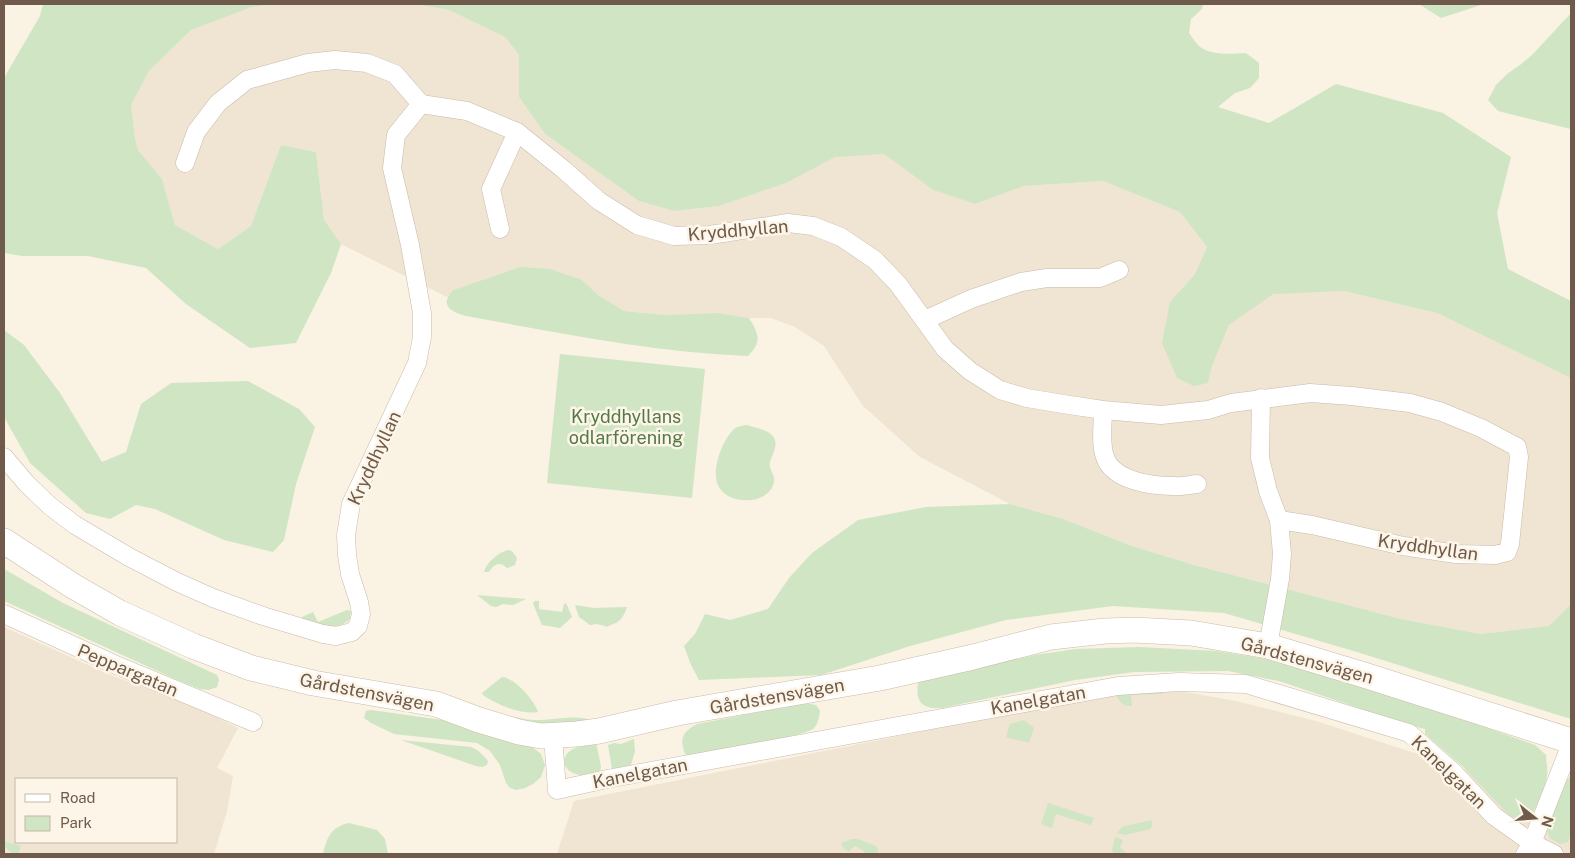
<svg xmlns="http://www.w3.org/2000/svg" width="1575" height="858" viewBox="0 0 1575 858" font-family="'Public Sans',sans-serif">
	<style>
		.residential { fill: #f0e4d2; fill-rule: evenodd }
		.green { fill: #cfe5c3 }
		.lines { fill: none; stroke-linecap: round; stroke-linejoin: round }
		.street-casing { stroke: #c9baaa; stroke-width: 19 }
		.secondary-casing { stroke: #ccbba9; stroke-width: 26 }
		.street { stroke: #fff; stroke-width: 18 }
		.secondary { stroke: #fff; stroke-width: 25 }
		.labels { text-anchor: middle; dominant-baseline: central; stroke-width: 5; stroke-linejoin: round; paint-order: stroke }
		.street-label { font-size: 18px; fill: #6f5a4b; stroke: #fdf6e8 }
		.park-label { font-size: 18px; fill: #547a48; stroke: #fdf6e8 }
	</style>
	<rect width="100%" height="100%" fill="#faf2e3"/>
	<g class="residential">
		<path d="M275,4H414L449,10L505,37L519,55V97L545,134L639,201L674,211L719,206L786,183L835,156L884,154L933,190L975,204L1024,186L1103,181L1180,212L1207,247L1195,274L1170,302L1208,383L1212,366L1229,325L1273,293L1344,291L1437,313L1571,378V604L1549,626L1482,634L1401,619L1194,565L1132,546L1063,519L1010,504L920,457L863,406L824,346L795,327L771,318H749L718,313L665,315L624,311L598,295L582,280L520,267L453,290L447,297L341,244L324,220L316,152L281,145L251,226L218,249L175,225L162,179L138,150L135,138L131,105L149,71L191,30L252,7Z"/>
		<path d="M4,627L108,674L187,703L238,728L217,768L233,776L227,811L214,854H4ZM16,779H176V842H16Z"/>
		<path d="M1180,691L1236,701L1316,721L1571,804V854H557L574,801L1120,692Z"/>
	</g>
	<g class="green">
		<path d="M43,4H275L252,7L191,30L149,71L131,105L135,138L138,150L162,179L175,225L218,249L251,226L281,145L316,152L324,220L341,244L331,273L296,343L250,348L186,304L146,268L88,256H22L4,253V78L40,16Z"/>
		<path d="M414,4H1203L1202,9L1191,19L1189,33C1192,37 1195,42 1199,46C1211,56 1231,54 1246,53L1259,63V78L1250,88L1235,93L1218,107L1269,123L1336,84L1443,113L1511,157L1497,213L1508,269L1571,301V378L1437,313L1344,291L1273,294L1229,325L1212,366L1208,383L1194,386L1177,378L1162,343L1170,302L1195,274L1207,247L1180,212L1103,181L1024,186L975,204L933,190L884,154L835,157L786,183L719,206L674,211L639,201L545,134L519,97V55L505,37L449,10Z"/>
		<path d="M1419,4H1484L1441,18Z"/>
		<path d="M1571,13V129L1498,111L1488,100L1496,85L1507,74L1520,65L1532,55Z"/>
		<path d="M520,267L550,269L582,280L598,295L624,311L665,315L718,313L749,318C759,334 762,342 748,356C653,352 560,333 466,316C451,312 439,306 453,290Z"/>
		<path d="M4,330L24,345L60,393L102,462L126,452L141,404L171,383L248,381L299,409L315,427L296,484L284,540L273,552L224,540L155,509L136,505L110,519L86,513L30,463L4,417Z"/>
		<path d="M560,354L705,369L692,498L547,483Z"/>
		<path d="M747,425C759,429 779,431 775,448C774,453 771,457 770,462C768,469 775,474 774,481C771,505 729,506 719,487C710,473 722,441 733,430C737,426 742,426 747,425Z"/>
		<path d="M1010,504L1063,519L1132,546L1194,565L1401,619L1481,634L1549,626L1571,604V719L1357,652L1224,613L1113,606L1006,620L910,646L821,675L699,680L691,665L684,646L695,634L705,614L730,620L768,609L789,578L812,553L858,520L926,507Z"/>
		<path d="M508,550L512,551L517,558L515,565L507,568C500,561 494,564 489,572H484C486,563 499,552 508,550Z"/>
		<path d="M4,569L63,603L217,675L219,680L217,687L209,690L200,689L175,679L4,601Z"/>
		<path d="M477,595L526,599L513,605L503,604L496,607L491,606Z"/>
		<path d="M535,601H539V609L562,612L564,604L566,603L572,617L560,628L542,625L534,606L533,603Z"/>
		<path d="M575,605L594,608L627,607C622,621 619,622 606,627L605,626L597,624L590,625L579,617Z"/>
		<path d="M347,610L351,611L350,619C335,633 319,625 301,622L302,617L313,612L318,622Z"/>
		<path d="M1139,647L1216,651L1273,660L1440,711L1535,745L1546,755C1546,761 1548,769 1547,775C1545,792 1536,811 1523,821L1516,819L1508,814L1463,767L1425,734V729L1409,725L1279,681L1228,671L1134,672L1075,680L942,708C924,709 915,704 918,683L928,679L1035,655L1076,649Z"/>
		<path d="M502,677C515,678 534,700 538,712C522,715 495,704 483,695L482,693Z"/>
		<path d="M1163,691L1162,694L1131,695L1132,706C1124,707 1118,701 1116,694Z"/>
		<path d="M806,703L816,705L820,711C819,717 818,725 813,729C806,735 704,757 692,756C690,756 687,755 685,754C679,737 683,732 697,724Z"/>
		<path d="M371,710L442,720L492,736L531,746L541,754L545,765L541,777L533,784L525,788L516,790L510,788L506,783L500,765L490,751L477,743L394,734L371,723L364,718L366,711Z"/>
		<path d="M507,716C516,717 525,720 534,720C551,721 579,713 592,721L537,725Z"/>
		<path d="M1024,720L1034,728L1029,743L1006,737L1010,724Z"/>
		<path d="M634,739L635,751L631,765L612,769L608,745L614,743L621,744Z"/>
		<path d="M401,740L471,747C479,750 483,755 488,761L487,765L482,767L476,766Z"/>
		<path d="M596,743L601,766L600,772C593,773 586,776 580,775C564,773 558,757 573,749C580,745 589,744 596,743Z"/>
		<path d="M1571,775V832L1568,842L1560,844L1550,838L1546,827L1565,783Z"/>
		<path d="M1048,803L1094,818L1091,825L1056,814L1052,828L1041,824Z"/>
		<path d="M1151,820L1153,824L1150,829L1125,835L1117,833L1122,827Z"/>
		<path d="M349,823L377,830L385,839L388,854H323C327,837 331,827 349,823Z"/>
		<path d="M1115,837L1123,840L1120,847L1127,854H1115L1112,851Z"/>
		<path d="M852,839H857L876,846C878,848 879,851 877,854H867L862,850L855,846L851,849L849,852L843,848L841,843Z"/>
		<path d="M4,841L21,846L18,854H13L4,846Z"/>
	</g>
	<g class="lines">
		<defs>
			<g id="street">
				<path d="M421,104L467,111L517,132L563,169L599,201L637,225L674,236L710,235L788,223L813,226L841,237L875,260L898,284L945,349L970,371L1000,390L1027,398L1063,404L1103,410L1161,415L1208,410L1231,403L1310,393L1352,396L1410,403L1442,412L1481,428L1517,447L1519,457L1510,544L1507,552L1495,555L1456,554L1403,546L1312,525L1279,520"/>
				<path d="M500,229L491,189L517,132"/>
				<path d="M925,320L971,299L1021,282L1047,278H1100L1119,270"/>
				<path d="M1261,398L1260,458L1268,491L1279,520L1282,554L1280,579L1268,646"/>
				<path d="M1103,410C1103,425 1100,443 1105,457C1113,481 1152,486 1173,486C1181,487 1189,485 1197,484"/>
				<path d="M4,457L27,484L50,506L75,525L129,557L177,582L213,598L263,616L323,634L336,636L352,632L358,626L361,614L359,602L350,574L347,555L346,535L351,504L417,363L422,337V313L410,245L392,168L396,135L421,104L395,74L367,63L335,60L308,63L247,80L218,103L196,132L185,163"/>
				<path d="M4,614L116,665L253,722"/>
				<path d="M553,736L557,790L607,779L1118,686L1179,682L1246,684L1409,733L1453,772L1494,816L1532,843L1554,854"/>
				<path d="M1525,854L1532,843L1571,744"/>
			</g>
			<path id="secondary" d="M4,541L73,586L120,613L193,646L251,668L313,683L436,704L479,720L519,732L541,736L577,734L599,731L677,713L880,678L973,657L1051,637L1105,631L1134,630L1191,633L1268,646L1364,675L1571,741"/>
		</defs>
		<use href="#street" class="street-casing"/>
		<use href="#secondary" class="secondary-casing"/>
		<use href="#street" class="street"/>
		<use href="#secondary" class="secondary"/>
	</g>
	<g class="labels">
		<g class="street-label">
			<text transform="translate(738 230) rotate(-5)">Kryddhyllan</text>
			<text transform="translate(374 458) rotate(-65)">Kryddhyllan</text>
			<text transform="translate(1428 547) rotate(8)">Kryddhyllan</text>
			<text transform="translate(1307 660) rotate(15)">Gårdstensvägen</text>
			<text transform="translate(128 670) rotate(23)">Peppargatan</text>
			<text transform="translate(367 692) rotate(11)">Gårdstensvägen</text>
			<text transform="translate(777 696) rotate(-10)">Gårdstensvägen</text>
			<text transform="translate(1038 700) rotate(-10)">Kanelgatan</text>
			<text transform="translate(1449 772) rotate(44)">Kanelgatan</text>
			<text transform="translate(640 773) rotate(-11)">Kanelgatan</text>
		</g>
		<g class="park-label">
			<text x="626" y="416">Kryddhyllans<tspan x="626" dy="21">odlarförening</tspan></text>
		</g>
	</g>
	<rect width="1575" height="858" fill="none" stroke="#6f5a4b" stroke-width="10"/>
	<rect x="15" y="778" width="162" height="65" fill="#fdf6e8" stroke="#c4b8a9"/>
	<rect x="25" y="794" width="25" height="8" fill="#ffffff" stroke="#c4b8a9"/>
	<text x="60" y="803" font-size="15" fill="#6f5a4b">Road</text>
	<rect x="25" y="816" width="25" height="15" fill="#cfe5c3" stroke="#c4b8a9"/>
	<text x="60" y="828" font-size="15" fill="#6f5a4b">Park</text>
	<g transform="translate(1535 818) rotate(107)" stroke="#fdf6e8" stroke-width="4" paint-order="stroke">
	<path d="M0-4L9 19L0 12L-9 19Z" fill="#6f5a4b"/>
	<text y="-8" font-size="14" font-weight="bold" text-anchor="middle" fill="#6f5a4b">N</text>
	</g>
</svg>
